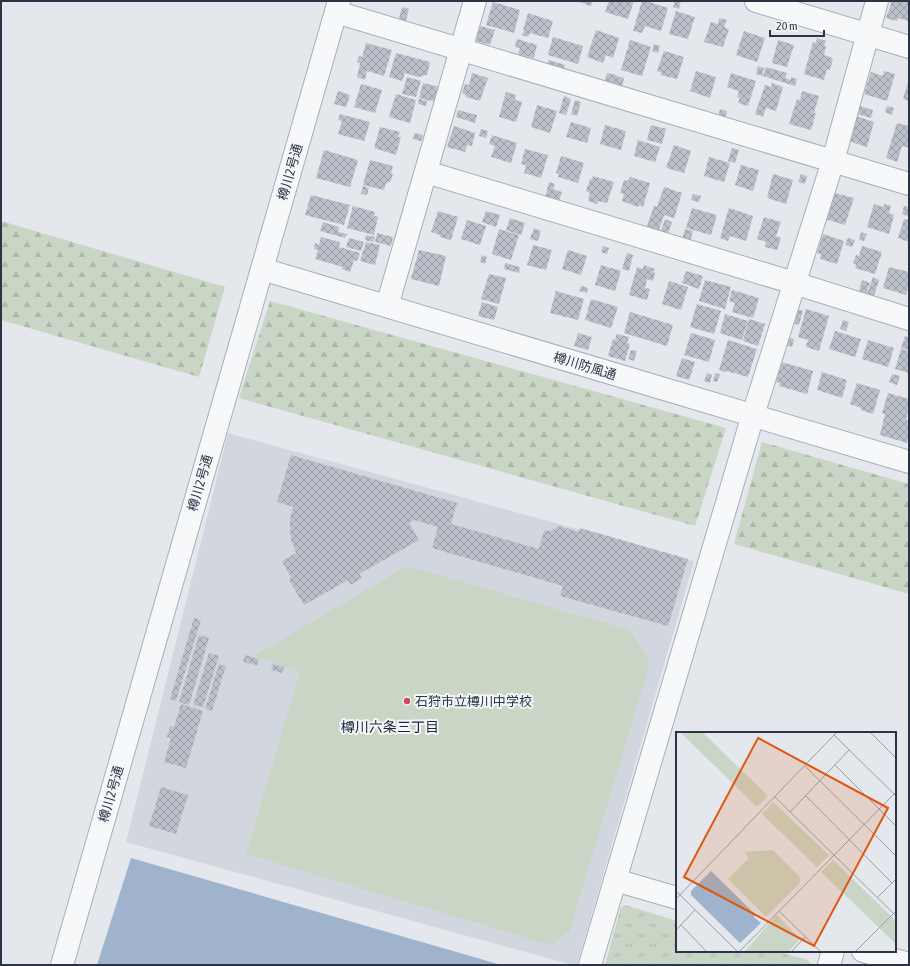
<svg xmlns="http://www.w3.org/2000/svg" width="910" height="966" viewBox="0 0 910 966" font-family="'Asap Condensed','Noto Sans JP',sans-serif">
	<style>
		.built { fill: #d2d6de }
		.forest { fill: url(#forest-firs) }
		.park { fill: url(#park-tufts) }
		.garden { fill: #c9d6c5 }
		.water { fill: #9fb4cc }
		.building { fill: url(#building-cross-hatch) }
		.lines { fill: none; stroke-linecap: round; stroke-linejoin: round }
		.minor-casing { stroke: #a9aeb7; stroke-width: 24 }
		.minor { stroke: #f7f8fa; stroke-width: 22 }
		.poi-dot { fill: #d1495b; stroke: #f4f6f9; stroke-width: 1.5 }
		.labels { text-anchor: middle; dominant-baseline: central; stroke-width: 4; stroke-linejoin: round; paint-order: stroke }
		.street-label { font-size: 13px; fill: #2b3445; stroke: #f4f6f9 }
		.poi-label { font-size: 13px; fill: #2b3445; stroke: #f4f6f9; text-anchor: start }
		.neighbourhood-label { font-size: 14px; fill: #1d2536; stroke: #f4f6f9 }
		.inset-road { fill: none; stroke: #9a9fa9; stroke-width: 1 }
		.view { fill: #df570f; fill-opacity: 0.15; stroke: #df570f; stroke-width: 2 }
		.inset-edge { fill: none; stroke: #2b3445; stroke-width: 2 }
	</style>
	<defs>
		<pattern id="forest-firs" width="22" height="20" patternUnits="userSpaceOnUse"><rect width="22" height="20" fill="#c9d6c5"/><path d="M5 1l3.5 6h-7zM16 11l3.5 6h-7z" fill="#adb8ab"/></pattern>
		<pattern id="park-tufts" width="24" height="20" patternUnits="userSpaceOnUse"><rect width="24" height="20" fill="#c9d6c5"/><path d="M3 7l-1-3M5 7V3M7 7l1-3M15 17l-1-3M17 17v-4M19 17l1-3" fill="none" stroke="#adb8ab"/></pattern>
		<pattern id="building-cross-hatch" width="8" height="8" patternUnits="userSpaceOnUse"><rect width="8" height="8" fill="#bbc0ca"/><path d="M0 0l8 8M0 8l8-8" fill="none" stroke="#989da6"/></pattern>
	</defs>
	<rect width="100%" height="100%" fill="#e4e7ec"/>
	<path class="built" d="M228,433L694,561L577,965H573L126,842Z"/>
	<g class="forest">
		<path d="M1,221L225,287L199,377L1,320Z"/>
		<path d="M270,301L726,428L695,526L239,398Z"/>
		<path d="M762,442L909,484V594L734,544Z"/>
	</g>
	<path class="park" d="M625,905L677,921V951H776L808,960L811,965H605L621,907Z"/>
	<path class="garden" d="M407,566L630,630L650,663L569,932L551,945L246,854L300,672L254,656Z"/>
	<path class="water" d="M131,858L498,964V965H97Z"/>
	<g class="building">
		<path d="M577,1H593L591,6Z"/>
		<path d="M609,1H634L628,19L605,12Z"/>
		<path d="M642,1H646L668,8L661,31L645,26L642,33L633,31Z"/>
		<path d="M675,1H681L679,9L673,7Z"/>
		<path d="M892,1H909V21L898,18L897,21L886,18Z"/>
		<path d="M493,2L520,10L514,33L486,25Z"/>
		<path d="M402,7L409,9L405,24L398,22Z"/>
		<path d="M676,11L695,17L688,39L669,34Z"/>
		<path d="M528,13L553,21L548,38L530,33L528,37L522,35L524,30H523Z"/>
		<path d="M719,18L727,20L724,27L729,29L723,47L704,42L711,22L718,24Z"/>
		<path d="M480,26L495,30L490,45L476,41Z"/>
		<path d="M596,30L619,38L613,58L606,55L603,63L587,57Z"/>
		<path d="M744,31L765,38L757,62L736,55Z"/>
		<path d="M553,37L583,46L578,64L548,55Z"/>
		<path d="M817,38L826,41L824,46H826L824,55L833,58L830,70L827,69L824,80L804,74L813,42L816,43Z"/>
		<path d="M517,39L537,45L534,58L518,54L520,48L515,47Z"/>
		<path d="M630,40L651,47L642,76L621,70Z"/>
		<path d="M778,40L794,45L787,67L772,63Z"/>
		<path d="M366,43L392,50L384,76L367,71L365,80L357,77L360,63L357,62L359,56L362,57Z"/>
		<path d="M654,44L660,46L658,53L652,51Z"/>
		<path d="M664,51L684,57L677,79L661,75L662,73L657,71Z"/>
		<path d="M396,53L430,62L427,75L418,77L405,73L402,81L389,77Z"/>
		<path d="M549,60L565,65L562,73L546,68Z"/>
		<path d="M758,66L764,68L762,76L756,74Z"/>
		<path d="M766,67L787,73L785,78L791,80V77L797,79L795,86L763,76Z"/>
		<path d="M696,71L716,77L710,98L690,91Z"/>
		<path d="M884,71L895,74L887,101L864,94L871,72L883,76Z"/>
		<path d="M472,73L488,78L480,101L466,97V95L462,93L465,84L469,85Z"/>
		<path d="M607,73L617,75L616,76L624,78L621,91L603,87Z"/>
		<path d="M731,73L756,81L748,106L738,103L740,98L737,97L739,91L727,87Z"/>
		<path d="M407,77L421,81L416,97L402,94Z"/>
		<path d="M909,79V101L903,99Z"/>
		<path d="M423,83L440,87L436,102L419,98Z"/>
		<path d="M772,83L783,87L776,111L766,108L763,117L755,114L765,85L771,87Z"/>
		<path d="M361,84L382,90L375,113L354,107Z"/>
		<path d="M338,91L350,95L346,107L334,104Z"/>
		<path d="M802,91L819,96L814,113H816L811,130L789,124L797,99L800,100Z"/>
		<path d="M506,92L516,95L515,100L522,102L516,122L499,117Z"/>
		<path d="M396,94L416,100L410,123L389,117Z"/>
		<path d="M564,96L571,99L566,115L559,113Z"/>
		<path d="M419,99L427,101L426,106L418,104Z"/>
		<path d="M575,100L581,102L577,116L571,114Z"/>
		<path d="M537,105L557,111L550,133L531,127Z"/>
		<path d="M860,106L873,110L871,118L857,114Z"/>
		<path d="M887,106L894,108L892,115L885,112Z"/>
		<path d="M720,109L727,111L725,120L718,118Z"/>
		<path d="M458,110L477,115L475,123L456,117Z"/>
		<path d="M340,114L370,122L364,141L338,134L342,121L338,120Z"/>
		<path d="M856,116L874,122L867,147L849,141Z"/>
		<path d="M571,122L591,128L587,143L566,137Z"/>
		<path d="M897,123L909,126V148L902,146L897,162L886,158Z"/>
		<path d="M605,125L626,131L621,150L600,144Z"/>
		<path d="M651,125L666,129L662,144L647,140Z"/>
		<path d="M454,126L475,133L472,146L467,145L465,152L447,147Z"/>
		<path d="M380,127L400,132L398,137H401L396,155L374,148Z"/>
		<path d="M481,129L488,131L486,138L479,136Z"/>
		<path d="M415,133L423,135L421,141L413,139Z"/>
		<path d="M492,135L517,143L511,163L491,157L495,146L489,144Z"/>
		<path d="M638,140L660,147L655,162L634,156Z"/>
		<path d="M674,145L691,151L684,173L666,168Z"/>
		<path d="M732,148L739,150L735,163L728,161Z"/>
		<path d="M525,149L548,155L541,178L524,173L526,165L521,164Z"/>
		<path d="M324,150L358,160L350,187L316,178Z"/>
		<path d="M561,156L584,163L578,183L558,177L559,174L556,173Z"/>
		<path d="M709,157L730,163L724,182L704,176Z"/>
		<path d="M370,160L393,166L391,173L393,174L390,182L388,181L387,184L386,183L384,190L363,185Z"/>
		<path d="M741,165L759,170L753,191L735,185Z"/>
		<path d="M773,174L793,180L786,204L767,198Z"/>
		<path d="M801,174L807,176L805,184L798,182Z"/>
		<path d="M593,176L614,182L607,203L598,201L597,204L588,201L590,193L586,191L590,179H592Z"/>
		<path d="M630,177L650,183L643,207L639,205L638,207L622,201L624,194L620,193L624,180L628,181Z"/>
		<path d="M549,182L555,184L553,189L562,192L557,207L544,203Z"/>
		<path d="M363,186L369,188L367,195L361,194Z"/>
		<path d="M664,187L682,193L674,218L664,215L658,233L646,229L654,206L657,207Z"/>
		<path d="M835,193L854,198L845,225L825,219L829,206L831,207Z"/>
		<path d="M693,194L701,196L699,202L691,200Z"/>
		<path d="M311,195L350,205L344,225L305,215Z"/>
		<path d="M874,204L883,207L884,204L891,206L889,213L894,215L889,234L867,227Z"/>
		<path d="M353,206L375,212L374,216L378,217L374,235L347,228Z"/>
		<path d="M904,206L909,207L908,216L902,214Z"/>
		<path d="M692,208L717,215L711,235L686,228Z"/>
		<path d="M729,208L753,216L746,241L730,236L728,241L720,238Z"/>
		<path d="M438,211L458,217L451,240L440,237V235L431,232Z"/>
		<path d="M486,211L500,215L496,227L482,222Z"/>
		<path d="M764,217L781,222L776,236L781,238L777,250L765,247L766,242L757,239Z"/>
		<path d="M510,218L525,223L521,235L506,230Z"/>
		<path d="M665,219L672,222L667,237L660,234Z"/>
		<path d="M904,219L909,220V242L898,238Z"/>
		<path d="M467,220L486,226L480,245L461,239Z"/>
		<path d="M323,222L339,227L338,232L347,234L345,238L320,231Z"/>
		<path d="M534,228L541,231L538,241L530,239Z"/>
		<path d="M499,229L519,235L511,260L492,254Z"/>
		<path d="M685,229L693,231L689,246L681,244Z"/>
		<path d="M861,232L867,234L864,241L859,240Z"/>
		<path d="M377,233L393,237L391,246L375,242Z"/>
		<path d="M823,234L844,241L837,264L820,259L821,254L817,253Z"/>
		<path d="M366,235L375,237L373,242L365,240Z"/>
		<path d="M321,237L340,242L339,247L360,253L357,261L354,260L350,272L342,269L343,267L315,259L318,250L314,249L315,243L319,245Z"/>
		<path d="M349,238L364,242L361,251L346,247Z"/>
		<path d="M848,238L855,240L852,247L845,245Z"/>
		<path d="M366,242L380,245L375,265L360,261Z"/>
		<path d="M533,245L552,250L546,270L527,265Z"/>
		<path d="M603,246L609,248L607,254L601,252Z"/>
		<path d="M862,246L882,252L875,274L855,268L856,264L853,263L856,255L859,256Z"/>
		<path d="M419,250L446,256L439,286L411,279Z"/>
		<path d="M568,250L587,256L581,275L562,269Z"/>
		<path d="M627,253L633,255L629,271L622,269Z"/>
		<path d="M482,255L487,257L485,264L480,262Z"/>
		<path d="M505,263L520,267L519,273L504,269Z"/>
		<path d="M601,265L621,271L615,291L595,285Z"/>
		<path d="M644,265L655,269L653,272L655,273L653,281L647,279L645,288L650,289L647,300L629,295L637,267L643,269Z"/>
		<path d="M889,267L909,272V284L906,295L883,288Z"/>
		<path d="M686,271L703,276L699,289L682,283Z"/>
		<path d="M489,274L506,278L499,304L481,299Z"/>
		<path d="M873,277L879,280L873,299L866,297Z"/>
		<path d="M705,280L731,287L725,309L699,301Z"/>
		<path d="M862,280L870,283L865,297L858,295Z"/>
		<path d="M669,281L688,287L681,310L662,304Z"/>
		<path d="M581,286L588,288L587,293L579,291Z"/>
		<path d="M732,290L759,298L753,318L732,312L735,303L729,301Z"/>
		<path d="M556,291L584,299L578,320L550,313Z"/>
		<path d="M591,299L618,307L611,328L585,320Z"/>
		<path d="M482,302L498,307L494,320L478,316Z"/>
		<path d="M697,304L721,311L714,334L690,327Z"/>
		<path d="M794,308L803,311L799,325L789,322Z"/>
		<path d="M806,309L829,316L819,351L806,347L808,340L798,337Z"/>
		<path d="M630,312L673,325L667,346L624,333Z"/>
		<path d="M725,314L748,321L742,340L720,333Z"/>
		<path d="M749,319L765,324L758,346L743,341Z"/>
		<path d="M843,320L849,322L846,331L840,329Z"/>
		<path d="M835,331L861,339L855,357L829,349Z"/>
		<path d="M578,333L592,337L588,350L574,346Z"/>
		<path d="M691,333L715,340L709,362L684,355Z"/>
		<path d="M617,334L629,337L627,343L630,344L625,361L608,356L613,339L620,342L615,339Z"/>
		<path d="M905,336L909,337V350L901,348Z"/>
		<path d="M787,337L794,339L792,347L785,345Z"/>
		<path d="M728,340L757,349L748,377L727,371L726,372L719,370Z"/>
		<path d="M868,340L894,348L888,367L862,359Z"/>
		<path d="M901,349L909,351V373L895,369Z"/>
		<path d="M631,350L637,351L634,361L628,359Z"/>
		<path d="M682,358L695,362L689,380L676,376Z"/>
		<path d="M782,362L813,371L807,394L779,386L780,383L776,382Z"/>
		<path d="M822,372L847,380L842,398L817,390Z"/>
		<path d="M707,373L712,375L710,383L704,381Z"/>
		<path d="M715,373L720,374L717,382L713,381Z"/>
		<path d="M892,374L900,376L897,385L889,382Z"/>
		<path d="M857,383L880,390L873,414L861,410V408L850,404Z"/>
		<path d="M888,393L909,399V407L906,420L909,421V436L907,443L880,435L885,414L882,413Z"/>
		<path d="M291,455L457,503L451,524L539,549L544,531H550L559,526L579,532L580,528L688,559L668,626L560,596L563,586L432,548L438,527L414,520L409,523L419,540L359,574L362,578L350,585L348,580L304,605L289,580L291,578L282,561L296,553L291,539L290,530V520L293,507L277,502Z"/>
		<path d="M194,618L201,620L176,701L170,699Z"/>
		<path d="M199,635L209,638L189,705L179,702Z"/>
		<path d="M209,653L219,656L203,707L193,705Z"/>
		<path d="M245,655L259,659L257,665L243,662Z"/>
		<path d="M219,664L226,666L212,711L205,709Z"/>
		<path d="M273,664L284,667L282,673L271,670Z"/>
		<path d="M181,704L203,711L186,768L164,762L171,738L167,737L170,726L174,727Z"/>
		<path d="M161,787L188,795L176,834L149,826Z"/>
	</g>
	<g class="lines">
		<defs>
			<g id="minor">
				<path d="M756,1L909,47"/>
				<path d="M336,12L909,184"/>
				<path d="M426,172L794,283L909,319"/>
				<path d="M262,269L909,462"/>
				<path d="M387,306L475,1"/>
				<path d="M615,880L677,898"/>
				<path d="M863,951L909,964"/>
				<path d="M62,965L339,1"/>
				<path d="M590,965L753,415L833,161L877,1"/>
				<path d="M829,965L833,951"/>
			</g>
		</defs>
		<use href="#minor" class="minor-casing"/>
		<use href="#minor" class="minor"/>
	</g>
	<circle class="poi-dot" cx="407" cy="701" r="4"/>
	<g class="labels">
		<g class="street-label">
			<text transform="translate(290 172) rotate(-74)">樽川2号通</text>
			<text transform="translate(585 366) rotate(17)">樽川防風通</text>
			<text transform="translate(200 483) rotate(-74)">樽川2号通</text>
			<text transform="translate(111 794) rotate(-74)">樽川2号通</text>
		</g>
		<g class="poi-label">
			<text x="415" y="701">石狩市立樽川中学校</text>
		</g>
		<g class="neighbourhood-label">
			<text x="390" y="727">樽川六条三丁目</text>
		</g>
	</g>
	<g transform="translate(676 732)">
		<rect width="220" height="220" fill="#e4e7ec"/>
		<path d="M4,0H26L92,64L81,75ZM97,70L153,123L141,135L86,82ZM157,128L220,189V212L145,140Z" fill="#c9d6c5"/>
		<path d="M101,183L124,207L112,220H68Z" fill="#c9d6c5"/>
		<path d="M97,118L124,145V151L92,183L89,184L52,147L73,126L68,120Z" fill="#c9d6c5"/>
		<path d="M35,139L79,182L78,185L85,191L64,211L15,163V159Z" fill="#9fb4cc"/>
		<path class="inset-road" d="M194,0L220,26M158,3L220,64M159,33L220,94M129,34L220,124M129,63L216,151M99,65L220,184M114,80L173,18M0,159L62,220M201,166L220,147M0,167L161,0M103,179L145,220M5,193L31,220M0,198L19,178M63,220L220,60M115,220L129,205M179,220L220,179"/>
		<path class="view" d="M82,6L212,76L138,214L8,145Z"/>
		<rect width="220" height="220" class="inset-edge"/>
	</g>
	<rect width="910" height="966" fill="none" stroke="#2b3445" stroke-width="4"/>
	<path d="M770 30v6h54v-6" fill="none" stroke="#2b3445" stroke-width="2"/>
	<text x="776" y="30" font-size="12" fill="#2b3445" stroke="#f4f6f9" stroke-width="3" paint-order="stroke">20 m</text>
</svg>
